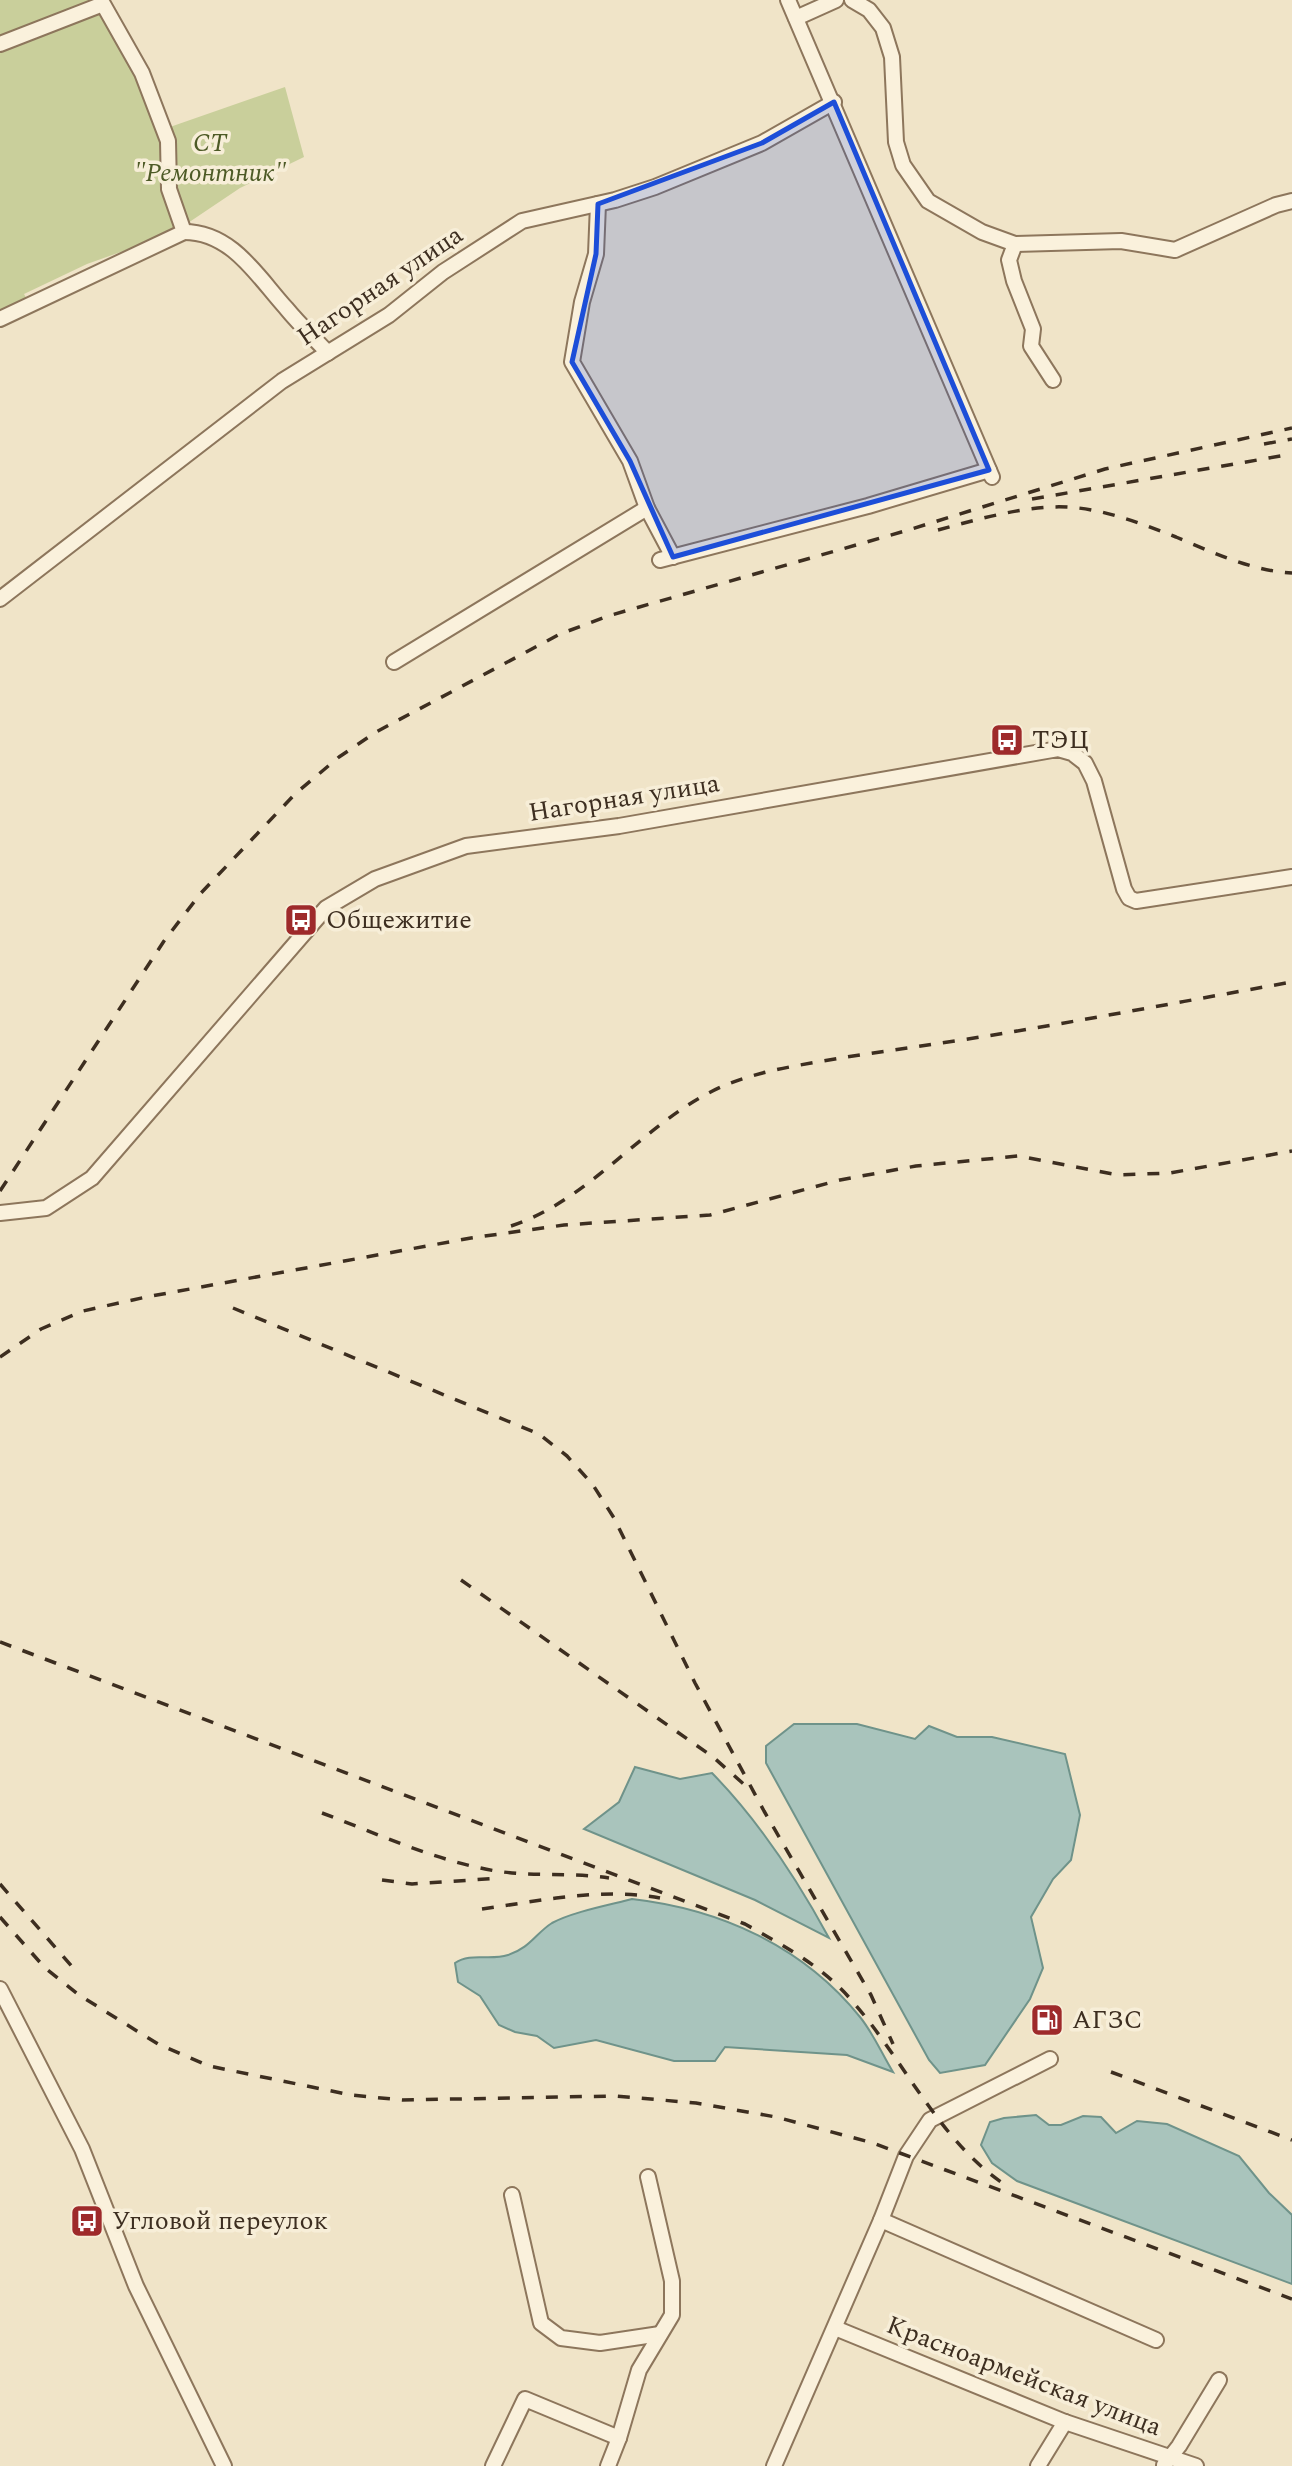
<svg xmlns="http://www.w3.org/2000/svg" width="1292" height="2466" viewBox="0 0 1292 2466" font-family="Spectral,serif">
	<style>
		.green { fill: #c9cf9b }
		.water { fill: #a9c4bc; stroke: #6f938a; stroke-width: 2 }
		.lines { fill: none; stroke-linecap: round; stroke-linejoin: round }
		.minor-casing { stroke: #8d765c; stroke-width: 18 }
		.minor { stroke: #faf1dc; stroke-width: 14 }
		.rail { stroke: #3d2e20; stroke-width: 3.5; stroke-dasharray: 12 12; stroke-linecap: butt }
		.marked { fill: #1d4ed8; fill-opacity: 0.2; stroke: #1d4ed8; stroke-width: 5; stroke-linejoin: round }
		.labels { text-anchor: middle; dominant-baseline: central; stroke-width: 7; stroke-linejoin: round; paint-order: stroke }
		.park-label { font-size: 26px; font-style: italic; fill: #4d5a26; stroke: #f7eed8 }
		.street-label { font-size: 26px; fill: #3d2e20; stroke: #f7eed8 }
		.poi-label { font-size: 26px; fill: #3d2e20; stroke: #f7eed8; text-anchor: start }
	</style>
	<rect width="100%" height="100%" fill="#f0e4c8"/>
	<path class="green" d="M0,0H91L98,13L115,32L148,103L170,127L285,87L304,157L240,188L179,229L132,253L129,249L87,264L24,294L29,303L0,317Z"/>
	<g class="water">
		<path d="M794,1724H857L915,1739L929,1726L957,1737H992L1065,1754L1080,1815L1071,1860L1053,1879L1031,1917L1043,1968L1030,1999L985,2065L940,2073L929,2060L766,1763V1746Z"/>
		<path d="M635,1767L680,1779L712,1773C759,1821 797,1879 829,1938L755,1900L584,1829L619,1802Z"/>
		<path d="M632,1899C720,1909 803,1946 860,2017C873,2033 882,2054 893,2072L847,2055L725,2047L715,2061H674L596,2040L554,2048L537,2036L515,2032L499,2025L480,1996L458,1982L455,1963C471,1952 489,1961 508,1955C530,1948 536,1933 552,1923C572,1912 609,1905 632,1899Z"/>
		<path d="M1036,2115L1049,2125H1061L1083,2116L1101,2117L1116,2133L1137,2121L1167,2124L1239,2156L1269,2193L1292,2215V2284L1017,2181L992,2163L981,2145L990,2122L1004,2118Z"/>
	</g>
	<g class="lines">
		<defs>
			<g id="minor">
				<path d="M788,0L992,477"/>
				<path d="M852,0L869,10L883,28L892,57L896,142L903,165L928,201L982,232L1015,244L1121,241L1175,250L1276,205L1292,201"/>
				<path d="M796,18L836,0"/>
				<path d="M0,44L103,4L142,73L168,141L169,189L184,232L0,319"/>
				<path d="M598,204L596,254L582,302L572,362L630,461L647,508L673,557"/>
				<path d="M184,232C232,232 257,276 286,308C299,324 314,338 328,353"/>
				<path d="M1015,244L1009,260L1014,281L1033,329L1031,346L1053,380"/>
				<path d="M660,560L868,506L989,470"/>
				<path d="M0,599L282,381L389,315L443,272L522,221L615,200L655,187L762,143L834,102"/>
				<path d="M394,662L647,508"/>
				<path d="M0,1213L46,1208L92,1178L326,908L375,879L466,846L619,826L1058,749L1072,753L1085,763L1094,781L1124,889L1129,898L1136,901L1292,877"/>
				<path d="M0,1989L82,2149L136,2286L224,2466"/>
				<path d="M512,2195L541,2323L561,2338L600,2343L660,2334"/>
				<path d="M881,2220L1156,2340"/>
				<path d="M835,2328L1065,2422L1196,2466"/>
				<path d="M1164,2465L1179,2446L1219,2380"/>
				<path d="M493,2466L525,2399L619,2438"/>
				<path d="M608,2466L619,2438L639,2370L672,2315V2281L648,2177"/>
				<path d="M774,2466L881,2220L906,2156L930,2120L1050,2059"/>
				<path d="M1038,2466L1065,2422"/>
			</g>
		</defs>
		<use href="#minor" class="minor-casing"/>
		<use href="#minor" class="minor"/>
		<g class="rail">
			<path d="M1264,444L1292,439"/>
			<path d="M1032,499L1292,454"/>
			<path d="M938,530C975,520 1013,509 1052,507C1095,505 1137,522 1176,537C1212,552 1252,571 1292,573"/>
			<path d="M0,1191L164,941L201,893L295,794L339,757L376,732L560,634L608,616L905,531L1105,469L1292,428"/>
			<path d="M511,1226C593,1199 644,1121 723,1086C761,1070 806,1064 847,1057C887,1051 927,1045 968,1039C1076,1022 1184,1001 1292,982"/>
			<path d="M233,1308L539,1434L567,1456L593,1485L614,1518L695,1683L764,1811L871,1995L893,2044"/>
			<path d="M0,1357L41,1329L83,1311L146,1297L471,1238L564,1225L710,1215L840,1180L916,1166L1018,1156L1118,1175L1170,1173L1292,1151"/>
			<path d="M461,1580L713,1757L747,1787"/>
			<path d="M0,1642L745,1924C784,1946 824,1967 853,2002C904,2060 941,2144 1007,2186"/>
			<path d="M322,1813C378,1834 436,1861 496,1871C534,1877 571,1872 609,1878"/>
			<path d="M382,1880L412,1884L501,1878"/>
			<path d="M0,1884L75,1970"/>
			<path d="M482,1909C540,1901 601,1887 660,1898"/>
			<path d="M0,1917L45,1968L79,1995L158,2044L209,2066L351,2095L402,2100L615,2096L696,2103L776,2117L873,2143L1292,2299"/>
			<path d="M1111,2072L1292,2140"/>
		</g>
	</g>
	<path class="marked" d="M834,102L989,470L673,557L630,461L572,362L596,254L598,204L762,143Z"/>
	<defs>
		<symbol id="bus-square" viewBox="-11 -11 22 22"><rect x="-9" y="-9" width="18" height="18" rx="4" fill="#9e2a2b" stroke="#f7eed8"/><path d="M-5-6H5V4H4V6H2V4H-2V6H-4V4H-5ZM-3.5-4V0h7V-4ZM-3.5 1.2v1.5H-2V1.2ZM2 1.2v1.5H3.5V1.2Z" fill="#fff"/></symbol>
		<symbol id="fuel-square" viewBox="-11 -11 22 22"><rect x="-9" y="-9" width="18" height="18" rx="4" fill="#9e2a2b" stroke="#f7eed8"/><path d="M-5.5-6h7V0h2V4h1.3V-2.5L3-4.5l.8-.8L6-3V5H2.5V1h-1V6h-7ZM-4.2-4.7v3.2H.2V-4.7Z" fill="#fff"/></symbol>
	</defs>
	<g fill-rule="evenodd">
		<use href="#bus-square" x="988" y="721" width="38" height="38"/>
		<use href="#bus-square" x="282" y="901" width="38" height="38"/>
		<use href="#fuel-square" x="1028" y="2001" width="38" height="38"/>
		<use href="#bus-square" x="68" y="2202" width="38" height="38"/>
	</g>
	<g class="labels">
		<g class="park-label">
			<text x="210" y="143">СТ<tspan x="210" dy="30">"Ремонтник"</tspan></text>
		</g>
		<g class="street-label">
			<text transform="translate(380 286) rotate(-34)">Нагорная улица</text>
			<text transform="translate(624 798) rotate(-9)">Нагорная улица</text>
			<text transform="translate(1024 2376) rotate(21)">Красноармейская улица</text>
		</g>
		<g class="poi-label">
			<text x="1032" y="740">ТЭЦ</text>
			<text x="326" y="920">Общежитие</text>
			<text x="1072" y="2020">АГЗС</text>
			<text x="112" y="2221">Угловой переулок</text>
		</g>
	</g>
</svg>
